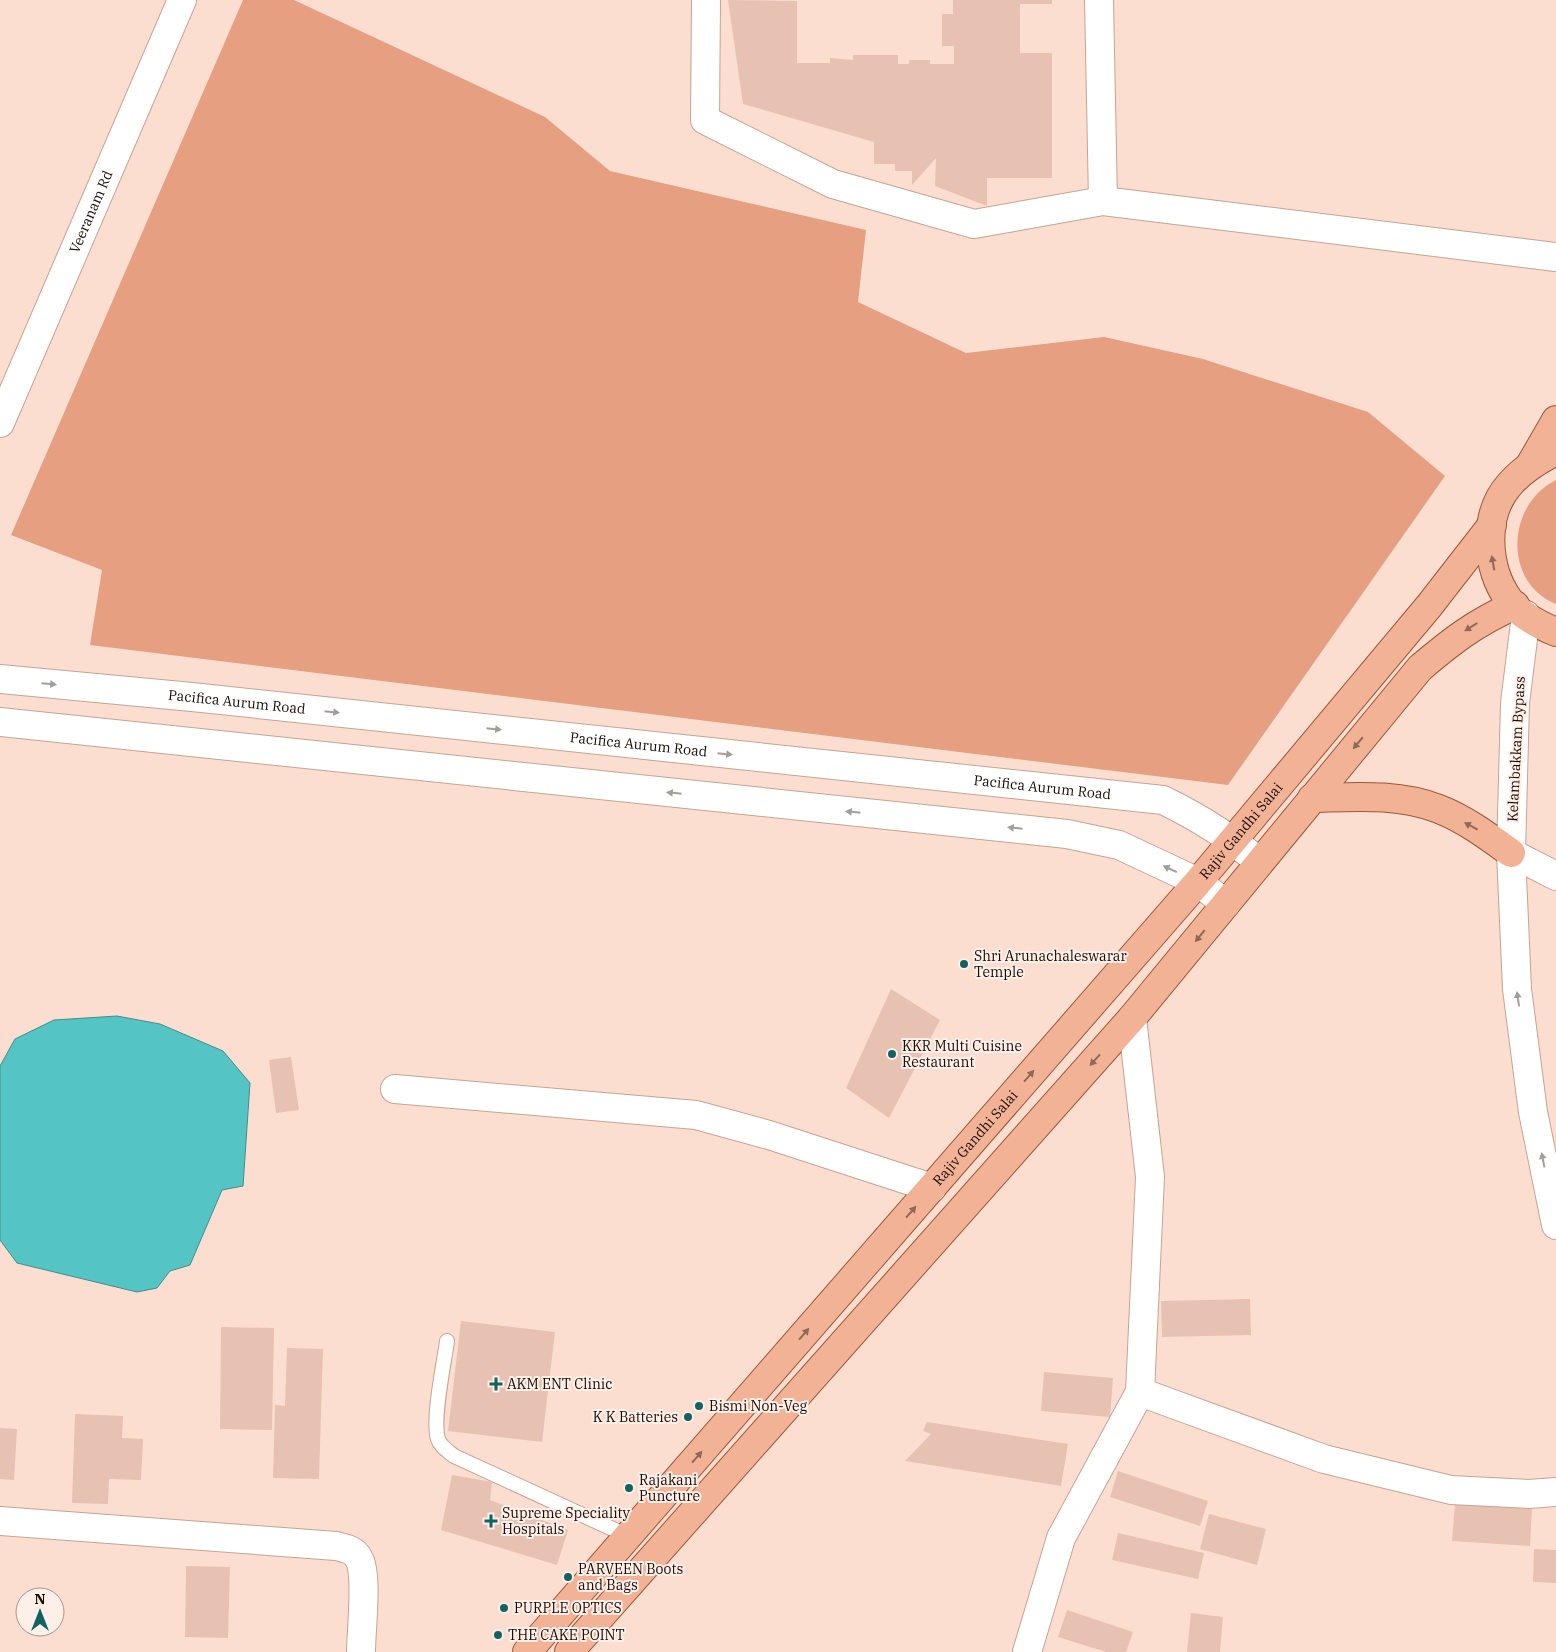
<svg xmlns="http://www.w3.org/2000/svg" width="1556" height="1652" viewBox="0 0 1556 1652" font-family="'IBM Plex Serif',serif">
	<style>
		.green { fill: #e69f80 }
		.water { fill: #54c4c5; stroke: #438d8c }
		.building { fill: #e7c1b2 }
		.lines { fill: none; stroke-linecap: round; stroke-linejoin: round }
		.service-casing { stroke: #c6a393; stroke-width: 16 }
		.minor-casing { stroke: #c6a393; stroke-width: 30 }
		.secondary-casing { stroke: #c6a393; stroke-width: 30 }
		.primary-casing { stroke: #a05736; stroke-width: 30 }
		.service { stroke: #fff; stroke-width: 14 }
		.minor { stroke: #fff; stroke-width: 28 }
		.secondary { stroke: #fff; stroke-width: 28 }
		.primary { stroke: #f1b295; stroke-width: 28 }
		.oneway { fill: #906856 }
		.oneway2 { fill: #a39e9c }
		.poi-dot { fill: #116263; stroke: #feefe8; stroke-width: 2 }
		.labels { text-anchor: middle; dominant-baseline: central; stroke-width: 4; stroke-linejoin: round; paint-order: stroke }
		.street-label { font-size: 14px; fill: #1a0d08; stroke: #feefe8 }
		.poi-label { font-size: 14px; fill: #1a0d08; stroke: #feefe8; text-anchor: start }
	</style>
	<rect width="100%" height="100%" fill="#fcded1"/>
	<g class="green">
		<path d="M243,0H294L545,117L610,171L866,230L858,302L966,353L1104,337L1203,359L1368,412L1445,476L1228,785L90,645L102,570L11,535Z"/>
		<path d="M1556,480V604C1502,582 1507,504 1556,480Z"/>
	</g>
	<path class="water" d="M117,1016L160,1024L223,1051L250,1083L243,1186L222,1190L190,1265L170,1271L157,1288L137,1292L17,1263L0,1240V1066L15,1039L54,1020Z"/>
	<g class="building">
		<path d="M728,0L797,1V63H830V58L853,60V55H898V64H909V60H930V64H954V46H942V14H953V0H1052V4H1020V53H1052V178H987V206L935,186L936,158L912,185V171H895V164H874V142L743,104Z"/>
		<path d="M891,989L940,1020L889,1118L846,1088Z"/>
		<path d="M291,1057L299,1110L276,1113L269,1060Z"/>
		<path d="M1250,1299L1251,1335L1162,1337L1161,1301Z"/>
		<path d="M461,1321L555,1332L542,1442L448,1431Z"/>
		<path d="M221,1327L274,1328L272,1430L220,1429Z"/>
		<path d="M287,1348L323,1349L319,1479L273,1478L275,1405L285,1406Z"/>
		<path d="M1044,1372L1113,1378L1110,1417L1041,1411Z"/>
		<path d="M75,1414L123,1416L122,1438L143,1439L141,1480L109,1479L108,1504L72,1503Z"/>
		<path d="M927,1422L1068,1444L1061,1486L905,1461L931,1434L923,1431Z"/>
		<path d="M0,1428L17,1429L14,1480L0,1479Z"/>
		<path d="M1118,1471L1208,1501L1200,1526L1110,1497Z"/>
		<path d="M452,1475L492,1482L490,1500L568,1530L557,1565L441,1530Z"/>
		<path d="M1455,1504L1532,1509L1530,1546L1452,1541Z"/>
		<path d="M1209,1514L1266,1529L1257,1565L1200,1549Z"/>
		<path d="M1118,1533L1204,1553L1198,1579L1112,1560Z"/>
		<path d="M1534,1549L1556,1550V1583L1533,1582Z"/>
		<path d="M186,1566L230,1567L228,1638L185,1637Z"/>
		<path d="M1067,1610L1133,1632L1126,1652H1106L1058,1637Z"/>
		<path d="M1191,1613L1223,1617L1220,1652H1187Z"/>
	</g>
	<g class="lines">
		<defs>
			<path id="service" d="M447,1341C444,1363 432,1420 438,1439C440,1446 448,1451 454,1456L628,1536"/>
			<g id="minor">
				<path d="M706,0L705,120L833,184L974,224L1103,201L1556,257"/>
				<path d="M1099,0L1103,201"/>
				<path id="s1" d="M0,423L182,0"/>
				<path id="s2" d="M0,679L192,697L1163,800C1198,817 1229,836 1259,862"/>
				<path d="M0,722L1067,834L1119,845L1198,882L1226,904"/>
				<path d="M1511,853L1556,876"/>
				<path d="M395,1089L696,1115L769,1135L932,1188"/>
				<path d="M1140,1392L1324,1459L1451,1490L1529,1494L1556,1492"/>
				<path d="M0,1521L336,1546C345,1548 355,1550 359,1559C368,1575 361,1631 361,1652"/>
				<path d="M1027,1652L1061,1538L1140,1392L1150,1177L1132,1018"/>
			</g>
			<path id="secondary" d="M1526,615L1515,703L1511,853L1517,989L1533,1112L1556,1225"/>
			<g id="primary">
				<path d="M1556,451C1538,460 1523,469 1510,484C1482,515 1486,568 1509,600C1520,615 1539,625 1556,632"/>
				<path d="M1530,465L1556,420"/>
				<path d="M1312,798C1354,797 1398,793 1439,809C1465,819 1489,837 1511,853"/>
				<path id="s3" d="M527,1652L1198,882L1429,606L1492,525"/>
				<path d="M569,1652L1132,1018L1420,668C1453,640 1475,623 1515,605"/>
			</g>
		</defs>
		<use href="#service" class="service-casing"/>
		<use href="#minor" class="minor-casing"/>
		<use href="#secondary" class="secondary-casing"/>
		<use href="#primary" class="primary-casing"/>
		<use href="#service" class="service"/>
		<use href="#minor" class="minor"/>
		<use href="#secondary" class="secondary"/>
		<use href="#primary" class="primary"/>
	</g>
	<defs><path id="oneway-solid" d="M-6-.8H1V-3.2L6.5 0L1 3.2V.8H-6Z" transform="scale(1.25)"/></defs>
	<g class="oneway">
		<use href="#oneway-solid" transform="translate(1493 563) rotate(-100)"/>
		<use href="#oneway-solid" transform="translate(1471 627) rotate(148)"/>
		<use href="#oneway-solid" transform="translate(1358 743) rotate(130)"/>
		<use href="#oneway-solid" transform="translate(1471 826) rotate(-152)"/>
		<use href="#oneway-solid" transform="translate(1200 936) rotate(129)"/>
		<use href="#oneway-solid" transform="translate(1095 1060) rotate(132)"/>
		<use href="#oneway-solid" transform="translate(1029 1076) rotate(-49)"/>
		<use href="#oneway-solid" transform="translate(911 1212) rotate(-49)"/>
		<use href="#oneway-solid" transform="translate(804 1334) rotate(-49)"/>
		<use href="#oneway-solid" transform="translate(697 1457) rotate(-49)"/>
	</g>
	<g class="oneway2">
		<use href="#oneway-solid" transform="translate(49 684) rotate(5)"/>
		<use href="#oneway-solid" transform="translate(332 712) rotate(6)"/>
		<use href="#oneway-solid" transform="translate(494 729) rotate(6)"/>
		<use href="#oneway-solid" transform="translate(725 754) rotate(6)"/>
		<use href="#oneway-solid" transform="translate(674 793) rotate(-174)"/>
		<use href="#oneway-solid" transform="translate(853 812) rotate(-174)"/>
		<use href="#oneway-solid" transform="translate(1015 828) rotate(-174)"/>
		<use href="#oneway-solid" transform="translate(1170 869) rotate(-155)"/>
		<use href="#oneway-solid" transform="translate(1518 999) rotate(-98)"/>
		<use href="#oneway-solid" transform="translate(1543 1160) rotate(-101)"/>
	</g>
	<g class="poi-dot">
		<circle cx="964" cy="964" r="5"/>
		<circle cx="892" cy="1054" r="5"/>
		<path d="M493.5 1376.5h5v5h5v5h-5v5h-5v-5h-5v-5h5z"/>
		<circle cx="699" cy="1406" r="5"/>
		<circle cx="688" cy="1417" r="5"/>
		<circle cx="629" cy="1488" r="5"/>
		<path d="M488.5 1513.5h5v5h5v5h-5v5h-5v-5h-5v-5h5z"/>
		<circle cx="568" cy="1577" r="5"/>
		<circle cx="504" cy="1608" r="5"/>
		<circle cx="498" cy="1635" r="5"/>
	</g>
	<g class="labels">
		<g class="street-label">
			<text stroke="none"><textPath href="#s1" startOffset="230">Veeranam Rd</textPath></text>
			<text stroke="none"><textPath href="#s2" startOffset="238">Pacifica Aurum Road</textPath></text>
			<text stroke="none"><textPath href="#s2" startOffset="642">Pacifica Aurum Road</textPath></text>
			<text transform="translate(1516 749) rotate(-87)">Kelambakkam Bypass</text>
			<text stroke="none"><textPath href="#s2" startOffset="1048">Pacifica Aurum Road</textPath></text>
			<text stroke="none"><textPath href="#s3" startOffset="1088">Rajiv Gandhi Salai</textPath></text>
			<text stroke="none"><textPath href="#s3" startOffset="682">Rajiv Gandhi Salai</textPath></text>
		</g>
		<g class="poi-label">
			<text x="974" y="956">Shri Arunachaleswarar<tspan x="974" dy="16">Temple</tspan></text>
			<text x="902" y="1046">KKR Multi Cuisine<tspan x="902" dy="16">Restaurant</tspan></text>
			<text x="507" y="1384">AKM ENT Clinic</text>
			<text x="709" y="1406">Bismi Non-Veg</text>
			<text x="678" y="1417" text-anchor="end">K K Batteries</text>
			<text x="639" y="1480">Rajakani<tspan x="639" dy="16">Puncture</tspan></text>
			<text x="502" y="1513">Supreme Speciality<tspan x="502" dy="16">Hospitals</tspan></text>
			<text x="578" y="1569">PARVEEN Boots<tspan x="578" dy="16">and Bags</tspan></text>
			<text x="514" y="1608">PURPLE OPTICS</text>
			<text x="508" y="1635">THE CAKE POINT</text>
		</g>
	</g>
	<g transform="translate(40 1612)"><circle r="24" fill="#feefe8" stroke="#a3958e"/>
	<path d="M0-4L9 19L0 12L-9 19Z" fill="#116263"/>
	<text y="-8" font-size="14" font-weight="bold" text-anchor="middle" fill="#1a0d08">N</text>
	</g>
</svg>
